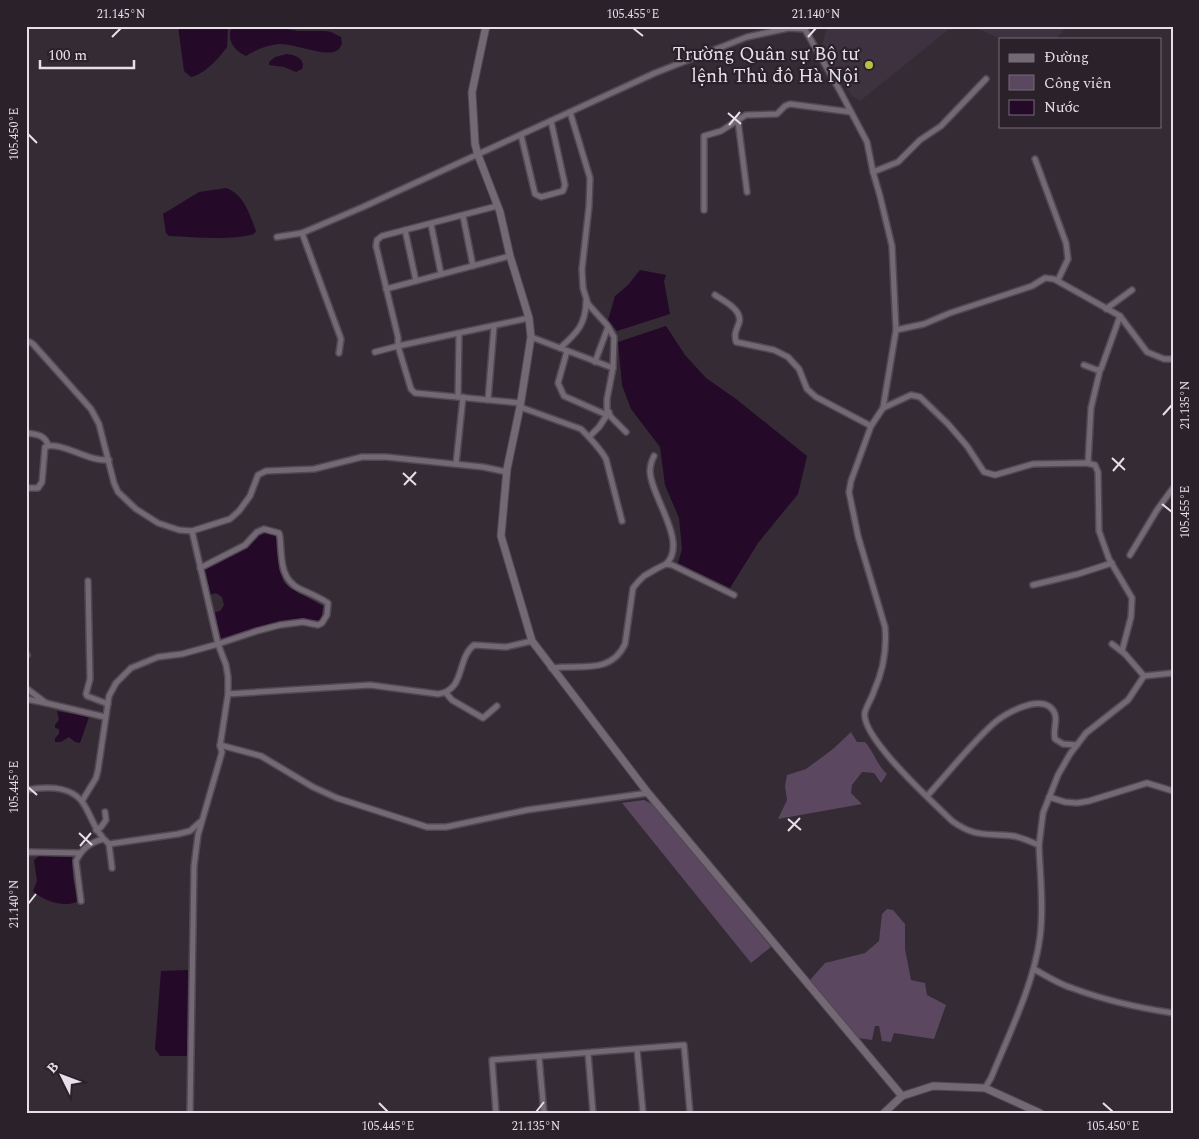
<svg xmlns="http://www.w3.org/2000/svg" width="1199" height="1139" viewBox="0 0 1199 1139" font-family="Spectral,serif">
	<style>
		.built { fill: #3e3241 }
		.green { fill: #5b475f }
		.water { fill: #240929 }
		.lines { fill: none; stroke-linecap: round; stroke-linejoin: round }
		.street-casing { stroke: #504852; stroke-width: 8 }
		.secondary-casing { stroke: #504852; stroke-width: 9 }
		.street { stroke: #736874; stroke-width: 5 }
		.secondary { stroke: #736874; stroke-width: 7 }
		.ticks { fill: none; stroke: #e5e0e7; stroke-width: 2 }
		.poi-dot { fill: #b9c046; stroke: #2a212b; stroke-width: 2 }
		.labels { text-anchor: middle; dominant-baseline: central; stroke-width: 4.5; stroke-linejoin: round; paint-order: stroke }
		.poi-label { font-size: 19px; fill: #e5e0e7; stroke: #2a212b; text-anchor: end }
		.neatline { fill: none; stroke: #e5e0e7; stroke-width: 2 }
		.ticks-label { font-size: 12px; text-anchor: middle; fill: #e5e0e7 }
	</style>
	<rect width="100%" height="100%" fill="#342b35"/>
	<g class="built">
		<path d="M827,26H953L860,101L853,97L843,83L822,46Z"/>
		<path d="M971,26H1067L1056,39H1000Z"/>
	</g>
	<g class="green">
		<path d="M851,732L857,742H865C874,752 877,765 887,774L881,783L874,773L862,772L852,785L851,793L862,804L778,819L787,800L785,786L787,775L806,769L833,749Z"/>
		<path d="M644,800L656,806L771,947L751,963L622,803Z"/>
		<path d="M887,909L893,910L905,924V949L911,980L925,983L927,995L946,1005L934,1039L894,1033L891,1042L882,1041L879,1026H875L872,1040L858,1038L810,980L825,963L865,953L879,941L882,914Z"/>
	</g>
	<g class="water">
		<path d="M178,26H228L227,47C219,58 205,74 191,77L184,71Z"/>
		<path d="M232,26H270L298,31H325L331,32L341,37L342,44C340,48 338,51 333,52C321,55 295,44 279,44C267,45 256,50 246,56C234,50 226,40 232,26Z"/>
		<path d="M287,54C294,55 302,57 303,65L302,69L296,72L284,67L269,65V62L275,57Z"/>
		<path d="M226,188C244,194 250,215 256,231L254,234C229,241 195,237 169,236L166,233L163,214L199,192Z"/>
		<path d="M640,270L666,275L664,281L670,314L617,331L608,320L615,296L628,285Z"/>
		<path d="M666,326L685,355L706,378L736,399L807,456L798,494L758,543L730,588L678,563L682,549L679,518L665,485L660,447L631,409L622,385L618,342Z"/>
		<path d="M262,532L277,536L279,569L284,582L290,588L323,606L321,623L319,624L304,621L219,640L213,613L220,611L224,605L222,597L216,593L209,595L203,568L242,550L258,534Z"/>
		<path d="M57,711L89,717L80,743L75,742L69,737L61,742H55V738L59,734V729L55,728V725L59,720Z"/>
		<path d="M39,856L72,857L73,878L78,901C66,909 41,900 33,891L37,881L34,860Z"/>
		<path d="M188,970L187,1056H160L155,1049L161,971Z"/>
	</g>
	<g class="lines">
		<defs>
			<g id="street">
				<path d="M803,26L840,91L867,142L873,172L880,196L892,246L896,330L883,408L871,426L851,481L849,492L858,536L885,627C887,649 883,671 874,691C872,698 867,705 865,712C859,736 934,803 952,821C976,838 986,833 1013,836C1021,837 1031,842 1039,845C1040,875 1044,907 1040,937C1034,984 1009,1034 991,1078L985,1088"/>
				<path d="M570,112L590,178L589,206L582,269L583,288L588,304L607,325L614,337L613,368L607,399V410L611,417L626,432"/>
				<path d="M738,121L747,192"/>
				<path d="M521,135L535,194L541,197L563,191L565,185L551,121"/>
				<path d="M1035,159L1066,243L1068,259L1058,280"/>
				<path d="M873,172L898,162L920,140L941,126L986,79"/>
				<path d="M497,206L382,236L377,240L376,246L398,337V346L529,318"/>
				<path d="M704,210V136L721,131L746,115L777,114L785,106L790,104L851,112"/>
				<path d="M463,216L473,266"/>
				<path d="M431,224L441,274"/>
				<path d="M405,230L416,281"/>
				<path d="M302,233L341,339L339,353"/>
				<path d="M277,237L302,233L363,207L655,73L747,37L789,28L804,29"/>
				<path d="M386,289L510,256"/>
				<path d="M715,295C724,301 743,310 739,323C736,331 734,333 736,342L774,350L788,357L799,369L807,389L816,397L871,426"/>
				<path d="M1106,309L1132,290"/>
				<path d="M896,330L924,324L950,313L1032,286L1045,278L1054,279L1120,316L1147,352L1164,359H1173"/>
				<path d="M531,337L613,368"/>
				<path d="M26,343L30,342L33,344L91,409L99,424L114,483L118,492L136,509L158,523L179,530L192,531L230,519L239,511L250,496L258,475L266,471L314,469L362,457H386L483,467L507,472"/>
				<path d="M560,348C577,333 586,324 586,301"/>
				<path d="M567,351L558,383L564,396L607,415"/>
				<path d="M375,352L398,346L411,389L415,393L520,403"/>
				<path d="M595,362L608,327"/>
				<path d="M1084,365L1097,370L1101,369L1120,316"/>
				<path d="M458,397L459,333"/>
				<path d="M488,400L494,326"/>
				<path d="M520,407L581,429C590,438 600,448 606,459L622,521"/>
				<path d="M883,408L911,395L920,397L948,424L967,446L984,472L995,475L1033,464L1086,463L1095,465L1098,472L1099,531L1109,559L1132,598L1131,617L1122,651"/>
				<path d="M26,433C36,434 45,435 48,445"/>
				<path d="M589,437L599,427L609,412"/>
				<path d="M654,456C652,460 650,466 650,471C650,495 689,543 666,564"/>
				<path d="M1088,463L1091,408L1100,370"/>
				<path d="M456,464L463,397"/>
				<path d="M26,488H38L42,482L45,447C57,441 83,457 97,459C101,460 105,460 109,460"/>
				<path d="M1130,555L1157,510L1173,488"/>
				<path d="M88,581L90,679L86,694L87,696L108,704"/>
				<path d="M1033,585L1078,574L1112,563"/>
				<path d="M1112,644L1125,654L1144,676"/>
				<path d="M26,654L27,655"/>
				<path d="M551,668C579,664 611,675 625,644L633,588L638,582L644,576L656,569L666,564L672,565L734,595"/>
				<path d="M26,688L46,703L105,717"/>
				<path d="M446,693L452,700L483,718L497,706"/>
				<path d="M228,694L370,685L438,694C466,690 456,659 474,645L506,647L532,641"/>
				<path d="M26,699L46,703"/>
				<path d="M220,745L261,756L313,787L337,798L427,827H446L527,810L648,793"/>
				<path d="M26,790C48,786 75,785 86,808C93,821 97,834 109,844L178,834L190,831L200,822"/>
				<path d="M927,796C948,773 971,744 993,724C1004,714 1036,696 1050,707C1061,716 1052,728 1055,739L1063,744L1077,745"/>
				<path d="M1049,797L1065,802L1077,803L1089,801L1147,783L1173,791"/>
				<path d="M82,801L96,778L98,770L109,696L116,683L131,668L158,657L182,654L218,644L257,631L280,625L303,622L318,625L322,623L327,615L328,603C319,597 309,593 300,589C279,579 282,556 280,537L279,533L264,529L257,532L245,545L200,568"/>
				<path d="M96,830L101,827L106,820L105,812"/>
				<path d="M109,844L112,868"/>
				<path d="M1039,845L1043,813L1058,775L1070,754L1086,733L1128,700L1144,676L1173,673"/>
				<path d="M26,854L30,852L80,853"/>
				<path d="M81,901L76,861C82,849 89,843 103,839"/>
				<path d="M1034,969C1046,976 1059,984 1072,988C1104,1000 1139,1008 1173,1013"/>
				<path d="M637,1049L643,1113"/>
				<path d="M588,1053L593,1113"/>
				<path d="M539,1057L544,1113"/>
				<path d="M190,1113L194,866L198,835L222,752L220,746L228,694V677L226,665L218,644L192,531"/>
				<path d="M496,1113L492,1060L684,1045L690,1113"/>
			</g>
			<g id="secondary">
				<path d="M486,26L472,92L475,144L478,155L500,212L510,256L529,318L531,337L520,407L507,469L501,536L532,641L648,793L902,1096"/>
				<path d="M884,1113L902,1096L933,1086L985,1088L1040,1113"/>
			</g>
		</defs>
		<use href="#street" class="street-casing"/>
		<use href="#secondary" class="secondary-casing"/>
		<use href="#street" class="street"/>
		<use href="#secondary" class="secondary"/>
	</g>
	<path class="ticks" d="M633,28L643,36M112,37L121,28M808,37L816,28M728,113L741,124M729,125L740,112M28,134L37,143M1163,415L1172,405M1112,458L1125,470M1113,471L1124,458M403,473L416,485M404,485L416,472M1162,504L1172,512M28,787L37,795M788,819L801,830M788,831L800,818M79,833L92,845M80,846L91,833M28,904L36,894M379,1103L388,1112M1103,1103L1113,1112M536,1112L544,1102"/>
	<circle class="poi-dot" cx="869" cy="65" r="5"/>
	<g class="labels">
		<g class="poi-label">
			<text x="859" y="54">Trường Quân sự Bộ tư<tspan x="859" dy="22">lệnh Thủ đô Hà Nội</tspan></text>
		</g>
	</g>
	<rect width="1199" height="1139" fill="none" stroke="#2a212b" stroke-width="55"/>
	<rect x="999" y="38" width="162" height="90" fill="#2a212b" stroke="#756d76"/>
	<rect x="1009" y="54" width="25" height="8" fill="#736874" stroke="#756d76"/>
	<text x="1044" y="62" font-size="15" fill="#e5e0e7">Đường</text>
	<rect x="1009" y="75" width="25" height="15" fill="#5b475f" stroke="#756d76"/>
	<text x="1044" y="88" font-size="15" fill="#e5e0e7">Công viên</text>
	<rect x="1009" y="100" width="25" height="15" fill="#240929" stroke="#756d76"/>
	<text x="1044" y="112" font-size="15" fill="#e5e0e7">Nước</text>
	<g transform="translate(62 1076) rotate(312)" stroke="#2a212b" stroke-width="4" paint-order="stroke">
	<path d="M0-4L9 19L0 12L-9 19Z" fill="#e5e0e7"/>
	<text y="-8" font-size="14" font-weight="bold" text-anchor="middle" fill="#e5e0e7">B</text>
	</g>
	<path d="M40 60v8h94v-8" fill="none" stroke="#e5e0e7" stroke-width="2.5"/>
	<text x="48" y="60" font-size="15" fill="#e5e0e7" stroke="#2a212b" stroke-width="4" paint-order="stroke">100 m</text>
	<rect x="28" y="28" width="1144" height="1084" class="neatline"/>
	<g class="ticks-label">
		<text x="121" y="18">21.145°N</text>
		<text x="633" y="18">105.455°E</text>
		<text x="816" y="18">21.140°N</text>
		<text transform="translate(14 134) rotate(-90)" y="4">105.450°E</text>
		<text transform="translate(1185 405) rotate(-90)" y="4">21.135°N</text>
		<text transform="translate(1185 512) rotate(-90)" y="4">105.455°E</text>
		<text transform="translate(14 787) rotate(-90)" y="4">105.445°E</text>
		<text transform="translate(14 904) rotate(-90)" y="4">21.140°N</text>
		<text x="388" y="1130">105.445°E</text>
		<text x="536" y="1130">21.135°N</text>
		<text x="1113" y="1130">105.450°E</text>
	</g>
</svg>
